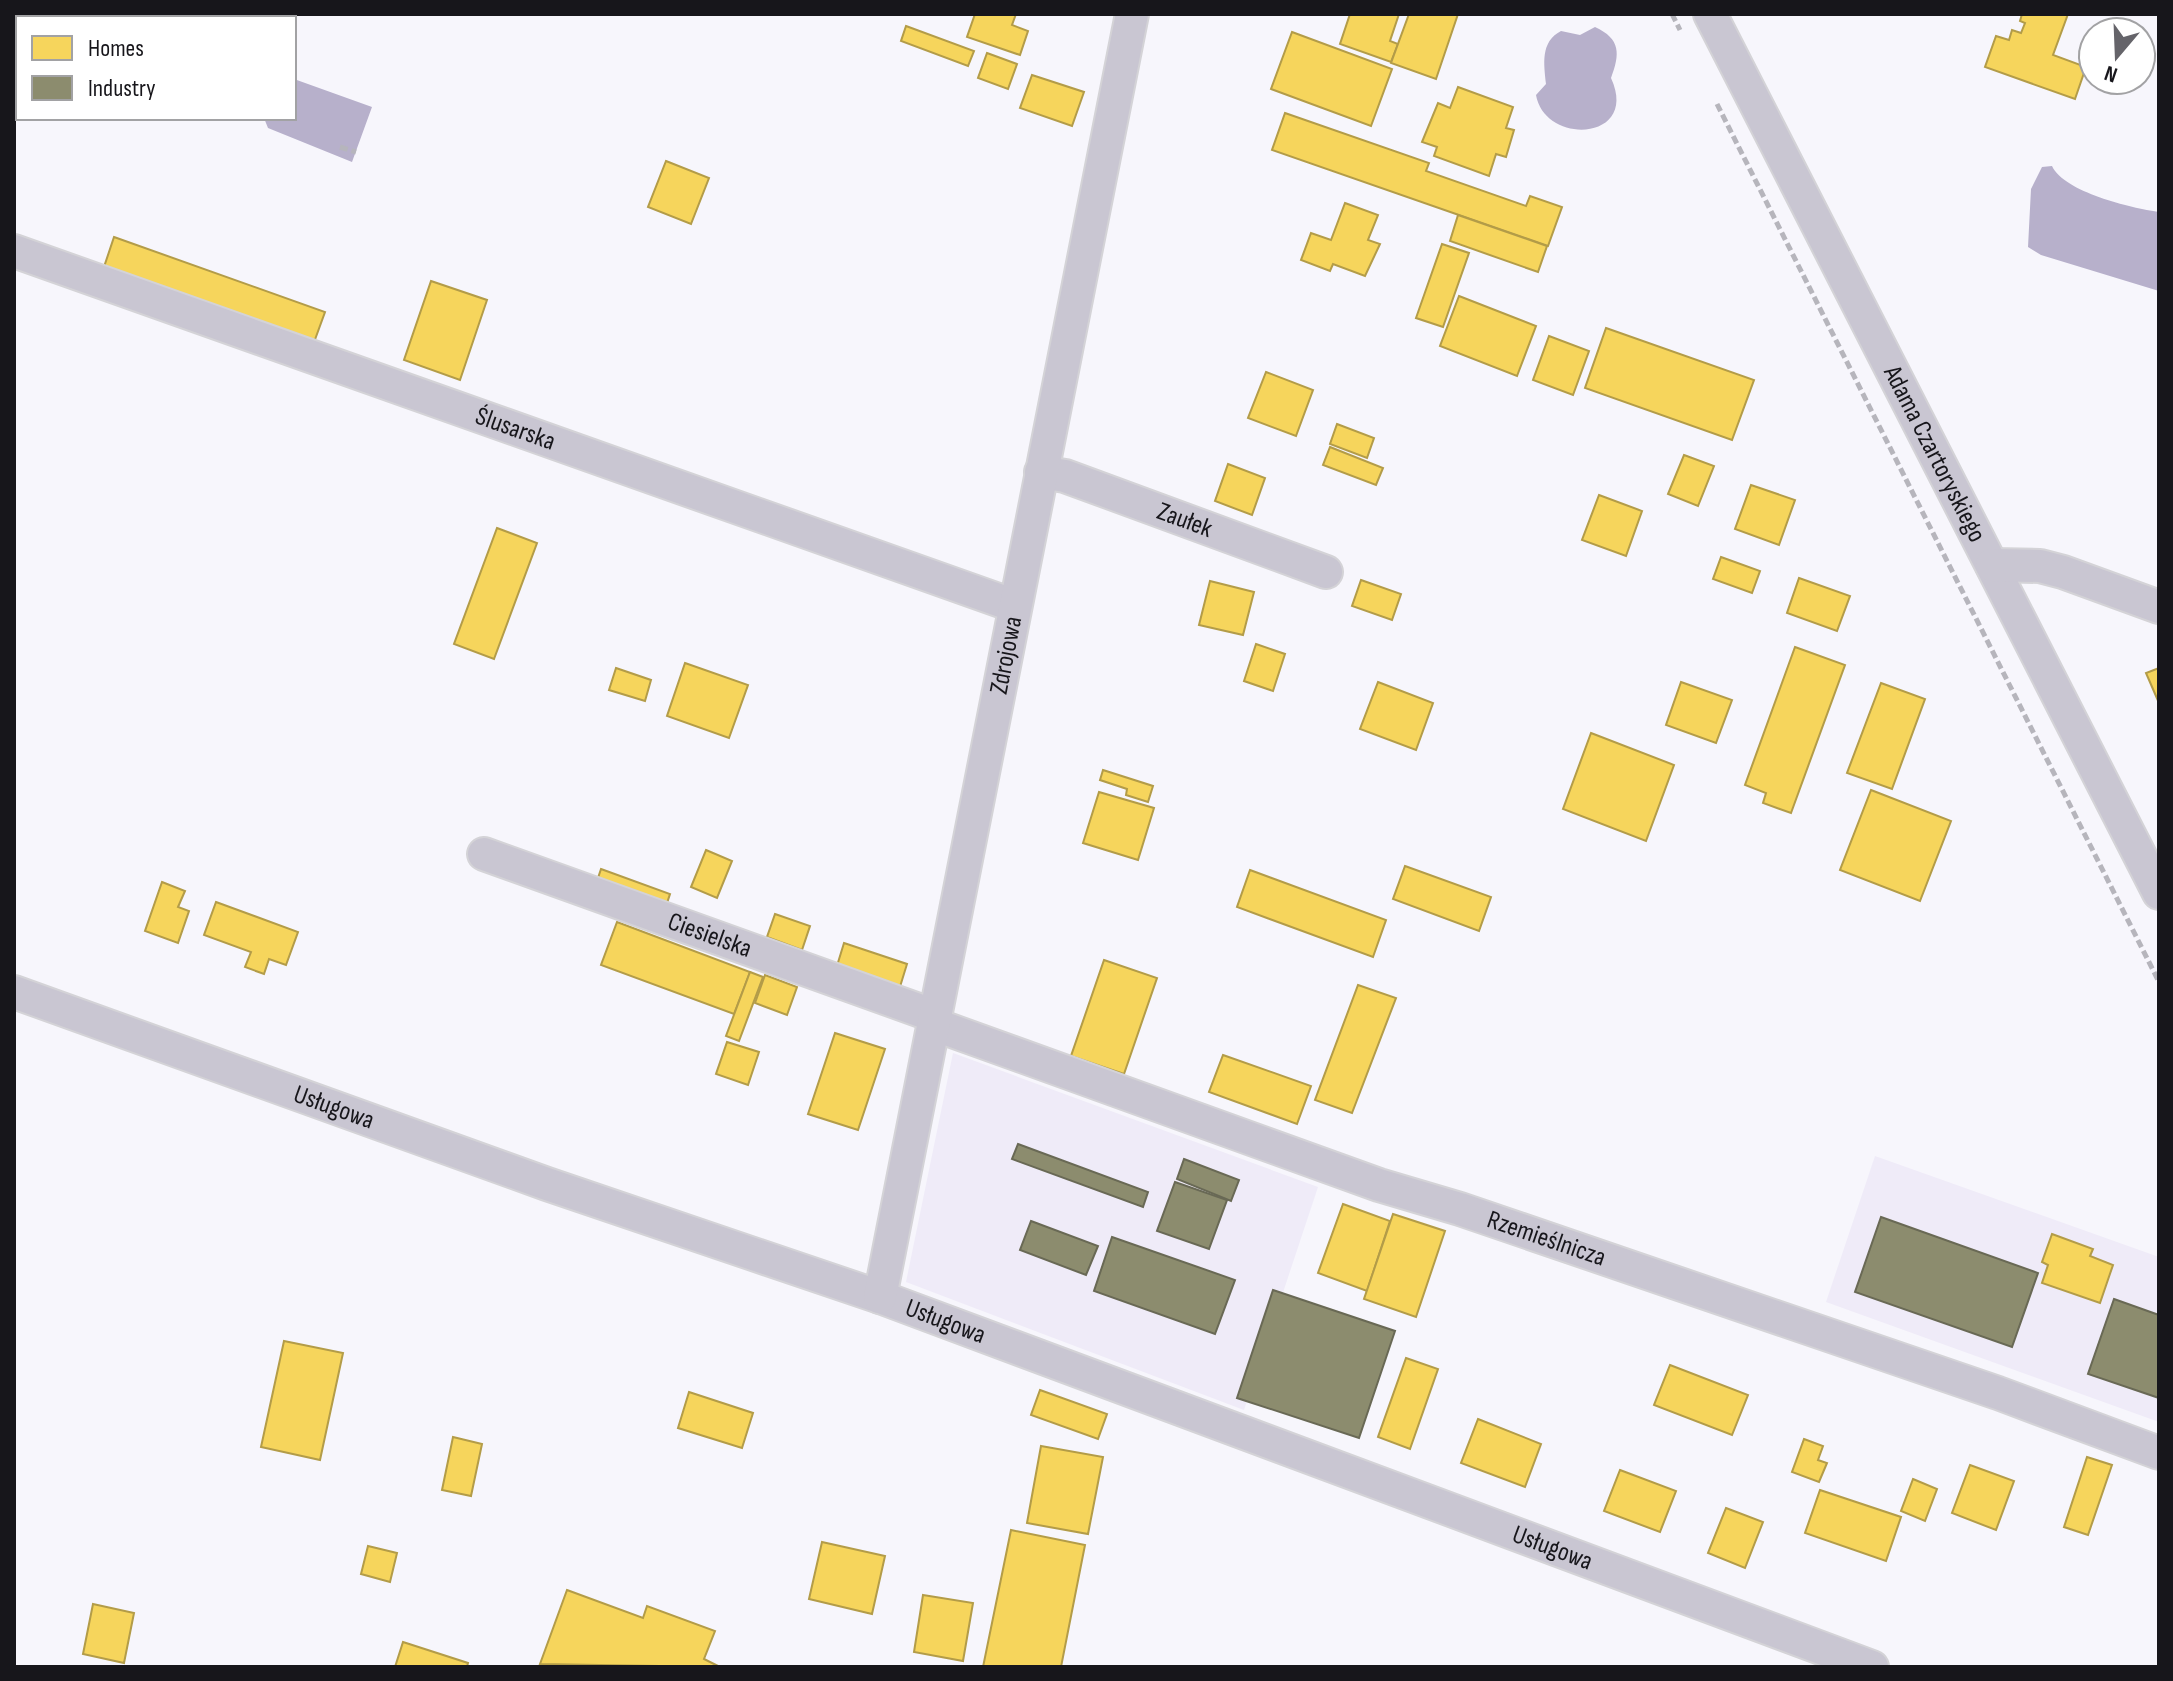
<svg xmlns="http://www.w3.org/2000/svg" width="2173" height="1681" viewBox="0 0 2173 1681" font-family="'Sofia Sans Condensed',sans-serif">
	<style>
		.built { fill: #efebf8 }
		.water { fill: #b7b0cb }
		.homes { fill: #f6d55c; stroke: #b39c48; stroke-width: 2 }
		.industry { fill: #8c8c6e; stroke: #696955; stroke-width: 2 }
		.lines { fill: none; stroke-linecap: round; stroke-linejoin: round }
		.minor-casing { stroke: #d4d3d7; stroke-width: 36 }
		.path { stroke: #b6b5bc; stroke-width: 5; stroke-dasharray: 8 4; stroke-linecap: butt }
		.minor { stroke: #c9c6d2; stroke-width: 32 }
		.labels { text-anchor: middle; dominant-baseline: central; stroke-width: 8; stroke-linejoin: round; paint-order: stroke }
		.street-label { font-size: 26px; fill: #17161b; stroke: #fff }
	</style>
	<rect width="100%" height="100%" fill="#f7f6fc"/>
	<g class="built">
		<path d="M953,1053L1318,1187L1244,1410L906,1282Z"/>
		<path d="M1875,1156L2159,1257V1422L1826,1302Z"/>
	</g>
	<g class="water">
		<path d="M1595,27C1621,39 1620,54 1611,78C1640,141 1545,146 1536,95L1546,84C1544,64 1540,42 1561,31L1580,35Z"/>
		<path d="M294,79L372,107L352,162L268,128L264,118H294Z"/>
		<path d="M2052,166C2064,192 2131,208 2159,212V291L2041,255L2028,247L2031,189L2042,167Z"/>
	</g>
	<g class="homes">
		<path d="M975,14H1016L1012,25L1028,31L1020,55L967,37Z"/>
		<path d="M1350,14H1399L1390,41L1398,44L1391,62L1340,44Z"/>
		<path d="M1409,14H1458L1436,79L1391,63Z"/>
		<path d="M2022,14H2068L2053,55L2086,67L2075,99L1985,67L1996,36L2009,40L2012,30L2021,33L2025,23L2020,21Z"/>
		<path d="M906,26L974,51L968,66L901,41Z"/>
		<path d="M1292,32L1392,69L1371,126L1271,89Z"/>
		<path d="M987,53L1017,64L1008,89L978,78Z"/>
		<path d="M1032,75L1084,92L1072,126L1020,108Z"/>
		<path d="M1458,87L1513,107L1506,128L1514,130L1506,157L1496,154L1489,176L1434,156L1437,147L1422,142L1438,103L1450,108Z"/>
		<path d="M1285,113L1429,163L1426,171L1526,206L1530,196L1562,207L1548,246L1272,150Z"/>
		<path d="M666,161L709,178L691,224L648,207Z"/>
		<path d="M1345,203L1378,215L1368,240L1380,244L1365,276L1333,264L1330,271L1301,260L1311,233L1331,240Z"/>
		<path d="M1458,215L1547,246L1538,272L1450,241Z"/>
		<path d="M114,237L325,312L313,345L103,270Z"/>
		<path d="M1442,244L1469,253L1443,327L1416,318Z"/>
		<path d="M431,281L487,300L460,380L404,360Z"/>
		<path d="M1459,296L1536,326L1517,376L1440,346Z"/>
		<path d="M1606,328L1754,380L1732,440L1585,388Z"/>
		<path d="M1549,336L1589,351L1573,395L1533,380Z"/>
		<path d="M1266,372L1313,390L1296,436L1248,418Z"/>
		<path d="M1337,424L1374,438L1367,458L1330,444Z"/>
		<path d="M1330,447L1383,468L1376,485L1323,465Z"/>
		<path d="M1684,455L1714,466L1698,506L1668,494Z"/>
		<path d="M1228,464L1265,478L1252,515L1215,501Z"/>
		<path d="M1751,485L1795,500L1779,545L1735,529Z"/>
		<path d="M1599,495L1642,511L1626,556L1582,540Z"/>
		<path d="M497,528L537,543L494,659L454,644Z"/>
		<path d="M1721,557L1760,571L1752,593L1713,579Z"/>
		<path d="M1799,578L1850,596L1837,631L1787,613Z"/>
		<path d="M1361,580L1401,594L1392,620L1352,606Z"/>
		<path d="M1210,581L1254,592L1243,635L1199,625Z"/>
		<path d="M1256,644L1285,654L1273,691L1244,681Z"/>
		<path d="M1795,647L1845,665L1791,813L1763,803L1766,793L1745,785Z"/>
		<path d="M685,663L748,685L729,738L667,716Z"/>
		<path d="M616,668L651,680L645,701L609,690Z"/>
		<path d="M2159,668V703L2146,673Z"/>
		<path d="M1378,682L1433,703L1416,750L1360,729Z"/>
		<path d="M1681,682L1732,700L1716,743L1666,725Z"/>
		<path d="M1881,683L1925,699L1892,789L1847,773Z"/>
		<path d="M1591,733L1674,765L1646,841L1563,809Z"/>
		<path d="M1103,770L1153,786L1148,802L1126,795L1127,789L1100,780Z"/>
		<path d="M1871,790L1951,821L1920,901L1840,870Z"/>
		<path d="M1099,792L1154,808L1138,860L1083,843Z"/>
		<path d="M706,850L732,861L717,898L691,887Z"/>
		<path d="M1405,866L1491,897L1479,931L1393,899Z"/>
		<path d="M601,869L670,894L664,912L597,881Z"/>
		<path d="M1250,870L1386,920L1373,957L1237,907Z"/>
		<path d="M162,882L185,891L178,907L189,911L178,943L145,931Z"/>
		<path d="M216,902L298,932L286,965L269,959L264,974L245,967L251,952L204,935Z"/>
		<path d="M775,914L810,926L802,950L767,937Z"/>
		<path d="M617,922L750,972L734,1014L601,965Z"/>
		<path d="M844,943L907,964L899,990L836,969Z"/>
		<path d="M1104,960L1157,978L1124,1074L1071,1056Z"/>
		<path d="M750,972L763,977L739,1041L726,1036Z"/>
		<path d="M765,975L797,987L787,1015L755,1003Z"/>
		<path d="M1358,985L1396,998L1352,1113L1315,1100Z"/>
		<path d="M835,1033L885,1049L858,1130L808,1114Z"/>
		<path d="M727,1042L759,1052L748,1085L716,1074Z"/>
		<path d="M1223,1055L1311,1086L1297,1124L1209,1092Z"/>
		<path d="M1343,1204L1390,1221L1367,1291L1318,1273Z"/>
		<path d="M1393,1214L1445,1231L1416,1317L1364,1299Z"/>
		<path d="M2052,1234L2093,1249L2090,1256L2113,1265L2100,1303L2042,1283L2048,1265L2042,1262Z"/>
		<path d="M284,1341L343,1353L320,1460L261,1447Z"/>
		<path d="M1406,1358L1438,1369L1410,1449L1378,1437Z"/>
		<path d="M1670,1365L1748,1395L1732,1435L1654,1405Z"/>
		<path d="M1040,1390L1107,1414L1098,1439L1031,1415Z"/>
		<path d="M689,1392L753,1413L742,1448L678,1428Z"/>
		<path d="M1478,1419L1541,1444L1525,1487L1461,1463Z"/>
		<path d="M453,1437L482,1444L471,1496L442,1490Z"/>
		<path d="M1804,1439L1823,1446L1818,1460L1827,1463L1819,1482L1792,1472Z"/>
		<path d="M1041,1446L1103,1457L1088,1534L1027,1523Z"/>
		<path d="M2087,1457L2112,1465L2088,1535L2064,1527Z"/>
		<path d="M1970,1465L2014,1481L1996,1530L1952,1513Z"/>
		<path d="M1620,1470L1676,1491L1660,1532L1604,1511Z"/>
		<path d="M1913,1479L1937,1489L1925,1521L1901,1511Z"/>
		<path d="M1820,1490L1901,1517L1886,1561L1805,1533Z"/>
		<path d="M1726,1508L1763,1522L1745,1568L1708,1553Z"/>
		<path d="M1011,1530L1085,1545L1061,1667H983Z"/>
		<path d="M822,1542L885,1556L872,1614L809,1599Z"/>
		<path d="M368,1546L397,1553L390,1582L361,1574Z"/>
		<path d="M567,1590L643,1618L647,1606L715,1631L704,1659L720,1667L540,1664Z"/>
		<path d="M923,1595L973,1603L963,1661L914,1652Z"/>
		<path d="M93,1604L134,1613L124,1663L83,1654Z"/>
		<path d="M403,1642L468,1663L467,1667H395Z"/>
	</g>
	<g class="industry">
		<path d="M1018,1144L1148,1192L1143,1207L1012,1159Z"/>
		<path d="M1184,1159L1239,1180L1231,1201L1177,1179Z"/>
		<path d="M1175,1182L1227,1200L1209,1249L1157,1231Z"/>
		<path d="M1881,1217L2038,1273L2012,1347L1855,1292Z"/>
		<path d="M1031,1221L1098,1246L1086,1275L1020,1250Z"/>
		<path d="M1112,1237L1235,1280L1215,1334L1094,1291Z"/>
		<path d="M1273,1290L1395,1331L1359,1438L1237,1398Z"/>
		<path d="M2114,1299L2159,1315V1398L2088,1374Z"/>
	</g>
	<g class="lines">
		<defs>
			<g id="minor">
				<path id="s1" d="M1710,14L2159,893"/>
				<path id="s2" d="M14,251L1015,606"/>
				<path id="s3" d="M1041,472L1065,476L1326,572"/>
				<path d="M1992,565L2040,566L2063,572L2159,607"/>
				<path id="s4" d="M484,854L935,1016"/>
				<path id="s5" d="M14,992L547,1184L880,1297L1872,1667"/>
				<path id="s6" d="M933,1024L1379,1185L1460,1209L1998,1393L2159,1453"/>
				<path id="s7" d="M880,1297L1132,14"/>
			</g>
		</defs>
		<use href="#minor" class="minor-casing"/>
		<g class="path">
			<path d="M1672,14L1680,30"/>
			<path d="M1717,104L2159,982"/>
			<path d="M340,147L356,152"/>
		</g>
		<use href="#minor" class="minor"/>
	</g>
	<g class="labels">
		<g class="street-label">
			<text stroke="none"><textPath href="#s2" startOffset="532">Ślusarska</textPath></text>
			<text stroke="none"><textPath href="#s1" startOffset="494">Adama Czartoryskiego</textPath></text>
			<text stroke="none"><textPath href="#s3" startOffset="152">Zaułek</textPath></text>
			<text stroke="none"><textPath href="#s7" startOffset="654">Zdrojowa</textPath></text>
			<text stroke="none"><textPath href="#s4" startOffset="240">Ciesielska</textPath></text>
			<text stroke="none"><textPath href="#s5" startOffset="340">Usługowa</textPath></text>
			<text stroke="none"><textPath href="#s6" startOffset="650">Rzemieślnicza</textPath></text>
			<text stroke="none"><textPath href="#s5" startOffset="988">Usługowa</textPath></text>
			<text stroke="none"><textPath href="#s5" startOffset="1636">Usługowa</textPath></text>
		</g>
	</g>
	<rect width="2173" height="1681" fill="none" stroke="#17161b" stroke-width="32"/>
	<rect x="16" y="16" width="280" height="104" fill="#ffffff" stroke="#a2a2a4" stroke-width="2"/>
	<rect x="32" y="36" width="40" height="24" fill="#f6d55c" stroke="#a2a2a4" stroke-width="2"/>
	<text x="88" y="56" font-size="24" fill="#17161b">Homes</text>
	<rect x="32" y="76" width="40" height="24" fill="#8c8c6e" stroke="#a2a2a4" stroke-width="2"/>
	<text x="88" y="96" font-size="24" fill="#17161b">Industry</text>
	<g transform="translate(2117 56) rotate(199)"><circle r="38" fill="#ffffff" stroke="#a2a2a4" stroke-width="2"/>
	<path d="M0-6L14 30L0 20L-14 30Z" fill="#65646a"/>
	<text y="-12" font-size="22" font-weight="bold" text-anchor="middle" fill="#17161b">N</text>
	</g>
</svg>
